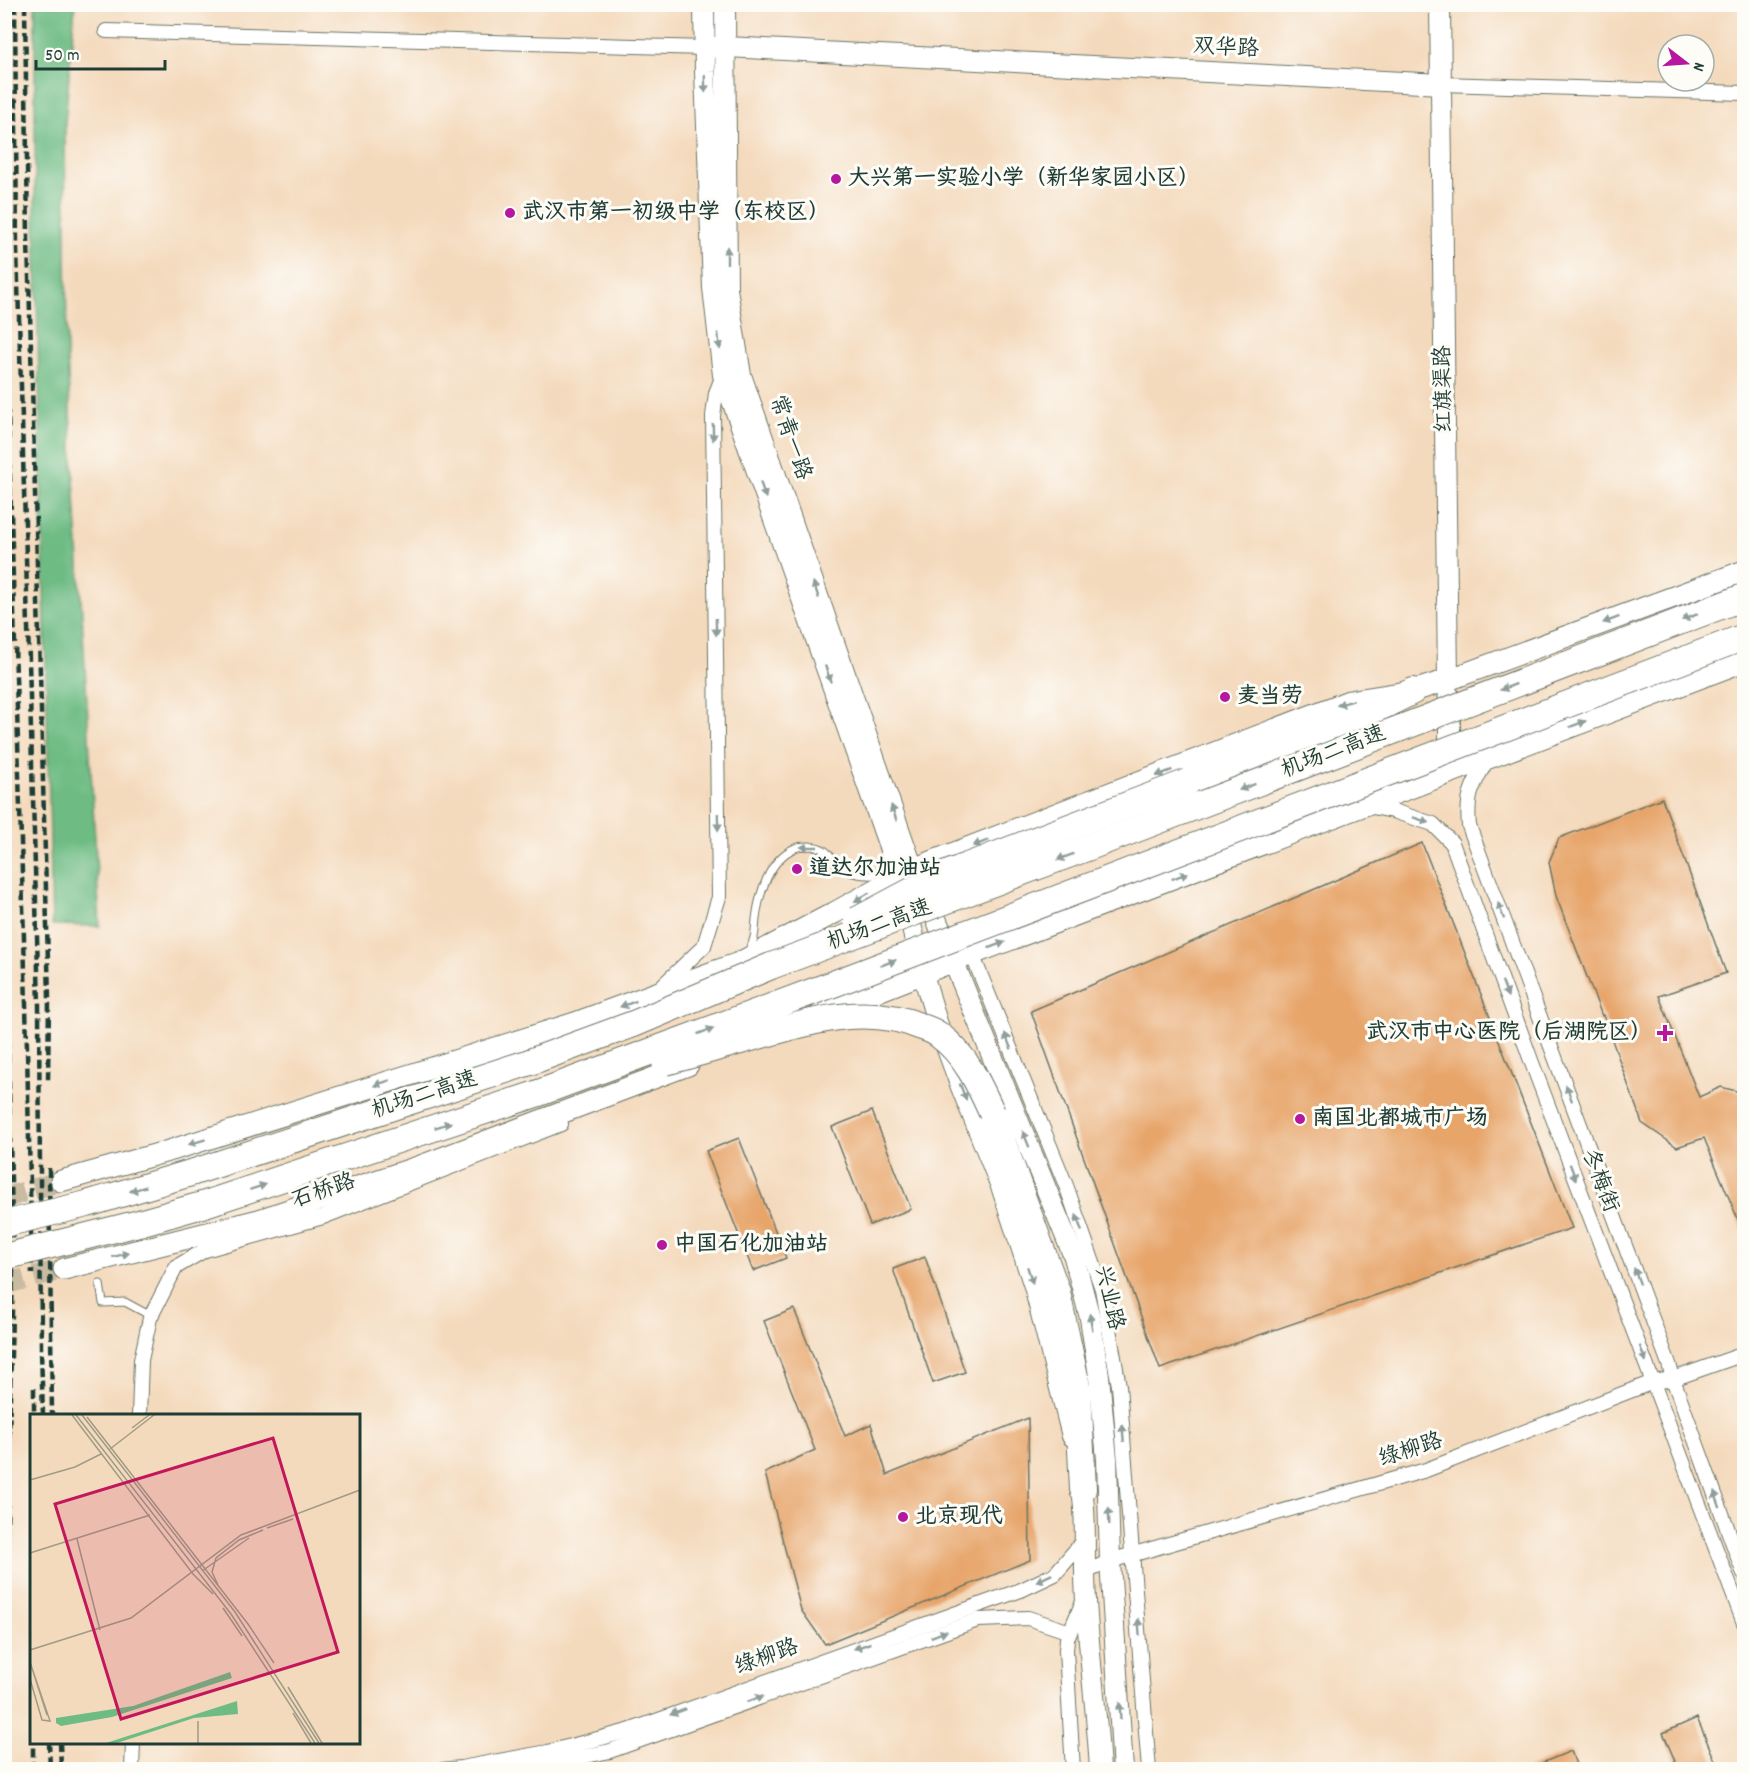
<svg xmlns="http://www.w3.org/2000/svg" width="1749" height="1774" viewBox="0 0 1749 1774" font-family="Dekko,'LXGW WenKai TC',sans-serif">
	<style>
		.forest { fill: #6ebc84; stroke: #467c5c; stroke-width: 1.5 }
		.building { fill: #e7a56a }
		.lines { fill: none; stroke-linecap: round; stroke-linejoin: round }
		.primary-tunnel { stroke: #c9bba2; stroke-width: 21; stroke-dasharray: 21 10; stroke-linecap: butt }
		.lane-casing { stroke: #6a7464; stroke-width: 9 }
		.street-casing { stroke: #6a7464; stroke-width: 16 }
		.secondary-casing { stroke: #6a7464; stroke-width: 22 }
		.primary-casing { stroke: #6a7464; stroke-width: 23 }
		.highway-casing { stroke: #6a7464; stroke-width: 28 }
		.lane { stroke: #fff; stroke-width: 7 }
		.street { stroke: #fff; stroke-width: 14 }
		.secondary { stroke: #fff; stroke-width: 20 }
		.primary { stroke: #fff; stroke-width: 21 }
		.highway { stroke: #fff; stroke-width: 26 }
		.rail { stroke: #1f3d34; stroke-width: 4.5; stroke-dasharray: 9 4.5; stroke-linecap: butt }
		.highway-bridge-casing { stroke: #6a7464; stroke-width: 28; stroke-linecap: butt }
		.highway-bridge { stroke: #fff; stroke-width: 26 }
		.oneway { fill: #8f9e9a }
		.poi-dot { fill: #b5179e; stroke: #fdfcf7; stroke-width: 2 }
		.labels { text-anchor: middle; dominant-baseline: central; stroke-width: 6; stroke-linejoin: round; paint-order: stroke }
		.street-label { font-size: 22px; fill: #1f3d34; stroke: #fdfcf7 }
		.poi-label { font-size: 22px; font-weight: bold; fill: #1f3d34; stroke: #fdfcf7; text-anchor: start }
		.inset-road { fill: none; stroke: #9f9b86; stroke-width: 1.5 }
		.view { fill: #c2185b; fill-opacity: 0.15; stroke: #c2185b; stroke-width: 3 }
		.inset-edge { fill: none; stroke: #1f3d34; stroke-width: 3 }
	</style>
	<rect width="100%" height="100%" fill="#fdfcf7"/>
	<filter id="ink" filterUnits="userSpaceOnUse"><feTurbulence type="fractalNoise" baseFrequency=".0167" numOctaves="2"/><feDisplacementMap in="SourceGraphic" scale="12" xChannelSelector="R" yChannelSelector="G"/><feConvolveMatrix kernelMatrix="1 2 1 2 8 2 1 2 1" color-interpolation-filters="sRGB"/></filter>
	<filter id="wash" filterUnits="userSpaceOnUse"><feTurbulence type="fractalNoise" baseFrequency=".008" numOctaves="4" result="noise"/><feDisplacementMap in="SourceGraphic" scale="24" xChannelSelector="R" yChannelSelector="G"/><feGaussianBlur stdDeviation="1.35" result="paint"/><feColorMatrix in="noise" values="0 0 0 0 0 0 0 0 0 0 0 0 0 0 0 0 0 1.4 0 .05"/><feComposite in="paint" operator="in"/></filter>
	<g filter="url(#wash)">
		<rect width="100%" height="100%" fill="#f4dabd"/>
		<path class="forest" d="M35,5H75L65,123L67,357L100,926L52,925L35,210Z"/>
		<g id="blocks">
			<g class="building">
				<path d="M1662,798L1726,973L1659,996L1699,1097L1721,1087L1744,1093V1234L1704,1138L1677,1147L1642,1123L1603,1015L1602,1016L1556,896L1549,862L1559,838Z"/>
				<path d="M1422,843L1572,1228L1160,1369L1031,1011Z"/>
				<path d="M872,1111L911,1209L870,1225L832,1127Z"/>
				<path d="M739,1138L786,1258L753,1271L706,1151Z"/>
				<path d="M925,1257L965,1372L933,1383L893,1269Z"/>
				<path d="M794,1309L845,1436L871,1424L887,1475L1028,1418L1030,1560L825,1644L801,1610L765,1473L815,1450L764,1321Z"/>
				<path d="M1697,1718L1719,1770H1679L1663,1733Z"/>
				<path d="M1571,1751L1578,1770H1527V1769Z"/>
			</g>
		</g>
	</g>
	<g filter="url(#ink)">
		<use href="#blocks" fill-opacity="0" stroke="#6a7464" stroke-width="1.5"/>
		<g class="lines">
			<g class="primary-tunnel">
				<path d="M4,1198L61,1181"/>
				<path d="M4,1284L64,1269"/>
			</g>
			<defs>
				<g id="lane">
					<path d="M749,950C755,941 755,930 756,919C759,894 769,859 795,848C799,846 804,846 809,846C832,847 829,861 846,870C859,877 874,875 888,875"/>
					<path d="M100,1284L103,1303L125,1302L151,1316"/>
				</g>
				<g id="street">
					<path d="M106,31L705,48"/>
					<path d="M1441,84L1744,93"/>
					<path d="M1488,758C1473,785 1466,794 1469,826L1669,1364L1673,1379L1744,1574"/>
					<path d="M1367,806L1393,811L1433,824L1452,843L1532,1063L1744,1623"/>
					<path d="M972,954L1067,1188L1102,1289L1119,1386L1149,1770"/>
					<path d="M661,987L704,946L719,897L713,416L716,393L723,375"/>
					<path d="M139,1416L141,1360L150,1318L176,1267L205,1250L323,1217L561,1124"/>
					<path d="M1086,1572L1110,1561L1426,1470L1653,1382L1673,1379L1744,1354"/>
					<path d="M132,1770L133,1742"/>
					<path d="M442,1770L461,1768L548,1752L628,1731L1021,1590L1055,1574L1086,1538"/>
					<path d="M519,1770L610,1751L978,1620L1028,1618L1070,1632"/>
					<path d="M1073,1770L1066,1650L1067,1639L1084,1599"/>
				</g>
				<g id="secondary">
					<path d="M704,4L705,72L713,288L723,375L899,875L923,974L937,1022L961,1087L1002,1189L1034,1286L1072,1436"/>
					<path d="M725,4L727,289L741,375L913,869L937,921L1074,1257L1090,1318L1099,1376L1107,1459L1110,1561L1123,1770"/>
					<path d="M1440,4L1448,680"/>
					<path d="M713,47H726L1441,84"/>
					<path d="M1080,1476C1088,1517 1083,1559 1086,1600C1089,1657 1097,1713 1100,1770"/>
				</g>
				<g id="primary">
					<path d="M1449,696L1450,764"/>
					<path d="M820,1014L954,961L1744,661"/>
					<path d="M61,1181L172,1150L575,1023L713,972L739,963L834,913L913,869L1349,701L1413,691L1448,680L1744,571"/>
					<path d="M64,1269L259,1220L418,1167L688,1065"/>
				</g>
				<g id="highway">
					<path d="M1188,782L1359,718L1413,691"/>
					<path d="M992,1113L1057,1292L1078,1391L1083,1489"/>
				</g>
			</defs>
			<use href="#lane" class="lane-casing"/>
			<use href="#street" class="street-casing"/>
			<use href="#secondary" class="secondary-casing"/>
			<use href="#primary" class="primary-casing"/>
			<use href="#highway" class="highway-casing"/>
			<use href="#lane" class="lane"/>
			<use href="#street" class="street"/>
			<use href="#secondary" class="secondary"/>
			<use href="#primary" class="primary"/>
			<use href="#highway" class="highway"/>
			<g class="rail">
				<path d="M15,4L17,248L39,1005L41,1350L43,1416"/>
				<path d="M25,4L28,241L49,998L48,1081"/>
				<path d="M4,284L26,1004L32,1274"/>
				<path d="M4,864L13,1270L4,1650"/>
				<path d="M49,1168L52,1416"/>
				<path d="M34,1388V1416"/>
				<path d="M49,1742L50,1770"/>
				<path d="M60,1742L61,1770"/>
				<path d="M33,1770V1742"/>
			</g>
			<defs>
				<g id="highway-bridge">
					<path d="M857,920L932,880L959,869L1188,782"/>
					<path d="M665,1062C697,1054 729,1044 762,1035C816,1020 868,1004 922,1027C928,1029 934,1031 939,1035C965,1054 979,1084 992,1113"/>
					<path d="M4,1224L87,1204L194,1172L527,1063L636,1023L771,966L1092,846L1744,597"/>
					<path d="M4,1257L139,1223L202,1205L536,1094L833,984L1744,637"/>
				</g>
			</defs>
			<use href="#highway-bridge" class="highway-bridge-casing"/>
			<use href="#highway-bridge" class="highway-bridge"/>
		</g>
		<defs><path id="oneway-solid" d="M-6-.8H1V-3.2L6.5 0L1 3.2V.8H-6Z" transform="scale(1.5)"/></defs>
		<g class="oneway">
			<use href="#oneway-solid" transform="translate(705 84) rotate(88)"/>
			<use href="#oneway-solid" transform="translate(727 255) rotate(-90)"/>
			<use href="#oneway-solid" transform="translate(719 341) rotate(83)"/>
			<use href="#oneway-solid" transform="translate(713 432) rotate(89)"/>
			<use href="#oneway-solid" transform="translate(763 490) rotate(71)"/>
			<use href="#oneway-solid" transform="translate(816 590) rotate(-109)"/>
			<use href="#oneway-solid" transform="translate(1690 617) rotate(159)"/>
			<use href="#oneway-solid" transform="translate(1611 620) rotate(160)"/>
			<use href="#oneway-solid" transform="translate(716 627) rotate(89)"/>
			<use href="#oneway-solid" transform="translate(828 674) rotate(71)"/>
			<use href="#oneway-solid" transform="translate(1508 687) rotate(159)"/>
			<use href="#oneway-solid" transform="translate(1345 703) rotate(163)"/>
			<use href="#oneway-solid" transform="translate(1578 724) rotate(-21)"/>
			<use href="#oneway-solid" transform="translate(1164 773) rotate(159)"/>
			<use href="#oneway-solid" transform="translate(1247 787) rotate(159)"/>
			<use href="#oneway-solid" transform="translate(894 813) rotate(-109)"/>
			<use href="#oneway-solid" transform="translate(1421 820) rotate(19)"/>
			<use href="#oneway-solid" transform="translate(718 822) rotate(89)"/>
			<use href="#oneway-solid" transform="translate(981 843) rotate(159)"/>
			<use href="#oneway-solid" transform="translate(809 847) rotate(-180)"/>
			<use href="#oneway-solid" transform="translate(1065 857) rotate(160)"/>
			<use href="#oneway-solid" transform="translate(1180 876) rotate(-21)"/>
			<use href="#oneway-solid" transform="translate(862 897) rotate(150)"/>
			<use href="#oneway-solid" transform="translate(1501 911) rotate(-110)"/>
			<use href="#oneway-solid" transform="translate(997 945) rotate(-20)"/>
			<use href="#oneway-solid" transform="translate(888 963) rotate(-21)"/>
			<use href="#oneway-solid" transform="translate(1505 989) rotate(70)"/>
			<use href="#oneway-solid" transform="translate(628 1004) rotate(160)"/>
			<use href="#oneway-solid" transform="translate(706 1031) rotate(-20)"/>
			<use href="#oneway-solid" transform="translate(1008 1041) rotate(-112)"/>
			<use href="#oneway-solid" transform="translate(382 1083) rotate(162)"/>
			<use href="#oneway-solid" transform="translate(963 1092) rotate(68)"/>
			<use href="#oneway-solid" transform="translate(1569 1093) rotate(-110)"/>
			<use href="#oneway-solid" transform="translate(443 1125) rotate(-18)"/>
			<use href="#oneway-solid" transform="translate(1026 1139) rotate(-112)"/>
			<use href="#oneway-solid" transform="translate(197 1142) rotate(163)"/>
			<use href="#oneway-solid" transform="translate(1573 1172) rotate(69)"/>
			<use href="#oneway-solid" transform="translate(258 1187) rotate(-18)"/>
			<use href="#oneway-solid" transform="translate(138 1189) rotate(163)"/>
			<use href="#oneway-solid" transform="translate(1079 1223) rotate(-109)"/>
			<use href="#oneway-solid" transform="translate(121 1255) rotate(-14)"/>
			<use href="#oneway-solid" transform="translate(1030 1275) rotate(72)"/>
			<use href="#oneway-solid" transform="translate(1637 1276) rotate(-110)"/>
			<use href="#oneway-solid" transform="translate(1091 1322) rotate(-100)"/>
			<use href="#oneway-solid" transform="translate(1643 1354) rotate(69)"/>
			<use href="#oneway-solid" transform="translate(1123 1433) rotate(-95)"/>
			<use href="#oneway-solid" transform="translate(1717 1499) rotate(-110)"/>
			<use href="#oneway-solid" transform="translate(1109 1516) rotate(-92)"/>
			<use href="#oneway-solid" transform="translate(1044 1578) rotate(155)"/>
			<use href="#oneway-solid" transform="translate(1139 1627) rotate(-94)"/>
			<use href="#oneway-solid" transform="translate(939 1634) rotate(-20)"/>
			<use href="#oneway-solid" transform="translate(862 1646) rotate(160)"/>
			<use href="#oneway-solid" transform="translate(755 1699) rotate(-20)"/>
			<use href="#oneway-solid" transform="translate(1120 1711) rotate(-93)"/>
			<use href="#oneway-solid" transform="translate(678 1712) rotate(160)"/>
		</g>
	</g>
	<g class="poi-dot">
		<circle cx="836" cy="179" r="6"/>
		<circle cx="510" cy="213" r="6"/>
		<circle cx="1225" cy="697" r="6"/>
		<circle cx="797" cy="869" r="6"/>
		<path d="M1662 1024h6v6h6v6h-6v6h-6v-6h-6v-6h6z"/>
		<circle cx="1300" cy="1119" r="6"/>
		<circle cx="662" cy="1245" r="6"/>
		<circle cx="903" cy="1517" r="6"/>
	</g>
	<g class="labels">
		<g class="street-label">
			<text transform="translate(1226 49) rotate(3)">双华路</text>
			<text transform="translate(1445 389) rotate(-91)">红旗渠路</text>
			<text transform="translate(789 438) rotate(71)">常青一路</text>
			<text transform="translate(1334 753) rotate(-21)">机场二高速</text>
			<text transform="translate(880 926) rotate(-20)">机场二高速</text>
			<text transform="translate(425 1096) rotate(-18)">机场二高速</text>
			<text transform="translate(1599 1181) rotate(69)">冬梅街</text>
			<text transform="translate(324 1192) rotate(-19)">石桥路</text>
			<text transform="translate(1108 1298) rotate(77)">兴业路</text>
			<text transform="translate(1411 1451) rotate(-18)">绿柳路</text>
			<text transform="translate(767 1658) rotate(-20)">绿柳路</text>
		</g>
		<g class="poi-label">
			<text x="848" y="179">大兴第一实验小学（新华家园小区）</text>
			<text x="522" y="213">武汉市第一初级中学（东校区）</text>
			<text x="1237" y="697">麦当劳</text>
			<text x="809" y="869">道达尔加油站</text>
			<text x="1652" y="1033" text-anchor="end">武汉市中心医院（后湖院区）</text>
			<text x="1312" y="1119">南国北都城市广场</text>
			<text x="674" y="1245">中国石化加油站</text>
			<text x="915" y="1517">北京现代</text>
		</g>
	</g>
	<g transform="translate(30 1414)">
		<rect width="330" height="330" fill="#f4dabd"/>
		<path d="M200,258L202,264L82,303L31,312L26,309V304L103,292ZM207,287L208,300L164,304L87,329H76Z" fill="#6ebc84"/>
		<path class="inset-road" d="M42,1L163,160L183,180M46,1L201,200L285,329M52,1L205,198L289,329M57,3L218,210L244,249M102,14L119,1M80,35L124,1M0,66L45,53L71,40M237,114L263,105M47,125L70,216M0,139L120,101M172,157L219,124M188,171L182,158L186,144L209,126L233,116M193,194L212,222M0,236L101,204L211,121L330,76M0,248L17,301M0,265L12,306L20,307L2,254M258,273L292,329M263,299L281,329M168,307V329"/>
		<path class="view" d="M243,24L308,238L91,305L25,90Z"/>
		<rect width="330" height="330" class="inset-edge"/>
	</g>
	<rect width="1749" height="1774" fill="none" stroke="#fdfcf7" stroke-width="24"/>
	<g transform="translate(1686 63) rotate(107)"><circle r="28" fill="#fdfcf7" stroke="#a4b0a9" stroke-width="1.5"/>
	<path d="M0-4.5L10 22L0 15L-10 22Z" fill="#b5179e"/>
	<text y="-9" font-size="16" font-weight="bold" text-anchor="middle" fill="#1f3d34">N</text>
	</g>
	<path d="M36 60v9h129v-9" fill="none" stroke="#1f3d34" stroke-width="3"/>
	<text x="45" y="60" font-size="18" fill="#1f3d34" stroke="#fdfcf7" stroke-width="4.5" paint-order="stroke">50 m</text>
</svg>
